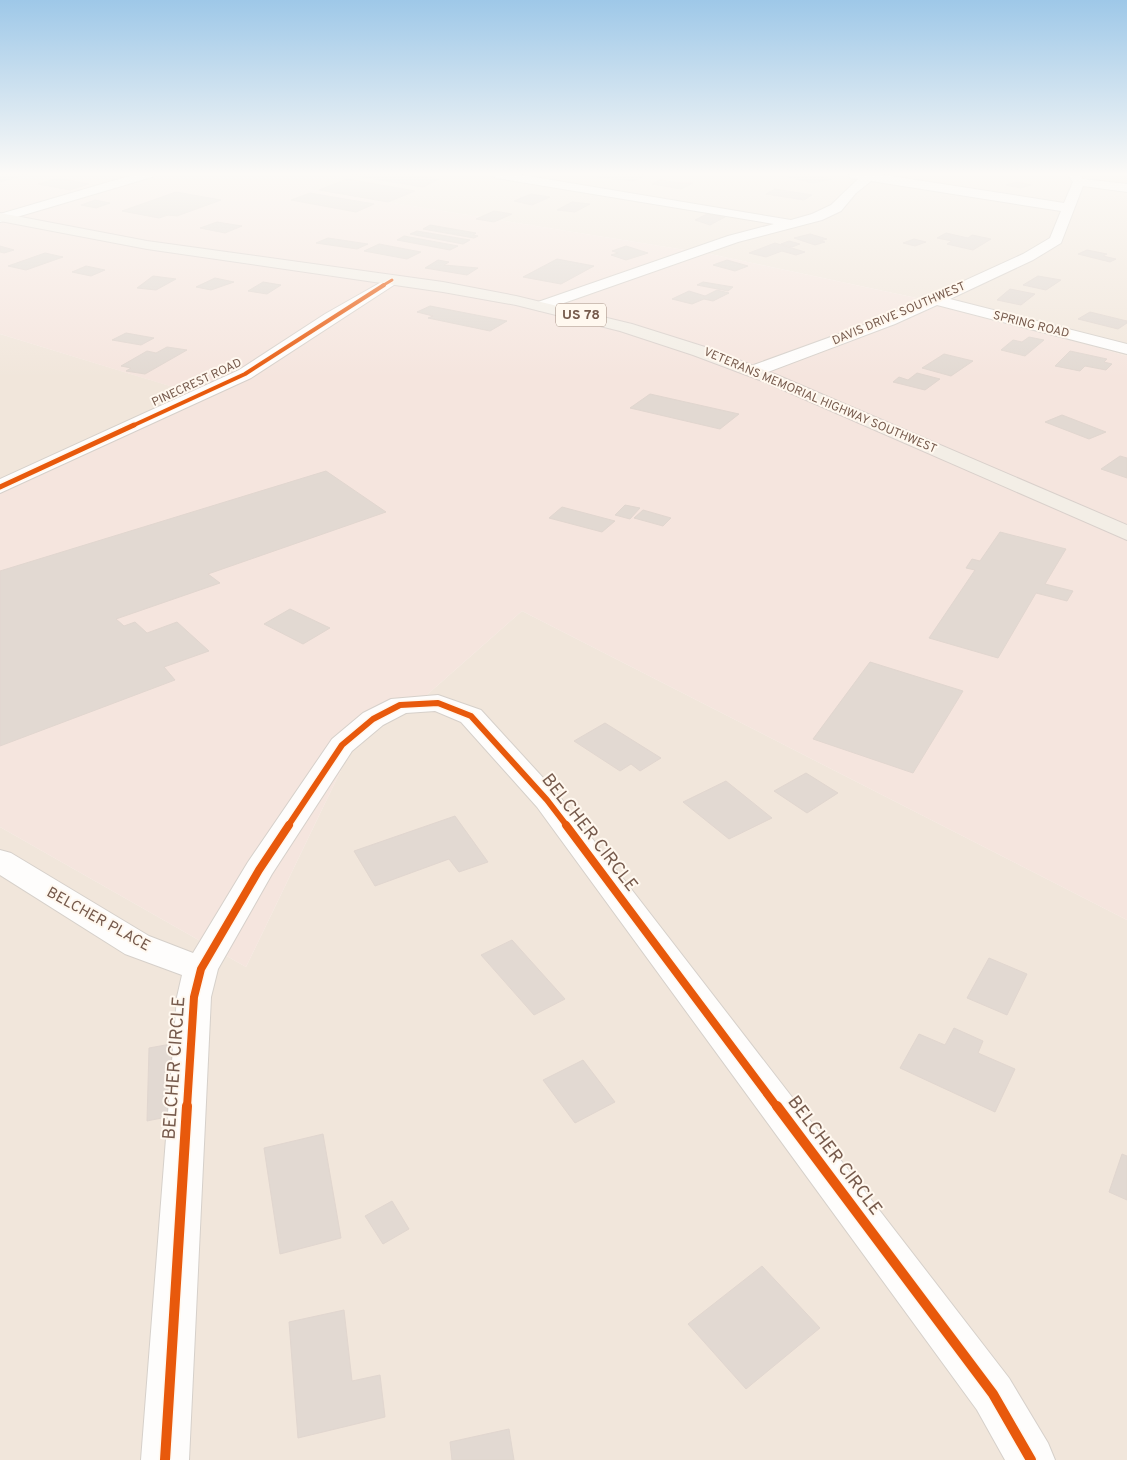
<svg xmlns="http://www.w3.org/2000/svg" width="1127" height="1460" viewBox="0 0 1127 1460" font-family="Overpass,sans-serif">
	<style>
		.residential { fill: #f1e6db }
		.commercial { fill: #f5e5de }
		.building { fill: #e2d9d2; stroke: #e1d6cf }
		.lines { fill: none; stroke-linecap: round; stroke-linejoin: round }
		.street-casing { stroke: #d6d0ca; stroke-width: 2 }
		.primary-casing { stroke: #d9d0cb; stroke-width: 2 }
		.street { fill: #fefdfc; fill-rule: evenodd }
		.primary { fill: #f3eee6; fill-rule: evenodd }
		.cycleway-far5-casing { stroke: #fff8ef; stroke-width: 4.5 }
		.cycleway-far4-casing { stroke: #fff8ef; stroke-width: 5.5 }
		.cycleway-far3-casing { stroke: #fff8ef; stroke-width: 8 }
		.cycleway-far2-casing { stroke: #fff8ef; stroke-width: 9 }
		.cycleway-far1-casing { stroke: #fff8ef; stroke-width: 11 }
		.cycleway-casing { stroke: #fff8ef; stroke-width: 13 }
		.cycleway-far5 { stroke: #e8590c; stroke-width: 3 }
		.cycleway-far4 { stroke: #e8590c; stroke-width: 4 }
		.cycleway-far3 { stroke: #e8590c; stroke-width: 5 }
		.cycleway-far2 { stroke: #e8590c; stroke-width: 6 }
		.cycleway-far1 { stroke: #e8590c; stroke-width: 8 }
		.cycleway { stroke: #e8590c; stroke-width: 10 }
		.labels { text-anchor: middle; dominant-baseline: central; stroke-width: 4; stroke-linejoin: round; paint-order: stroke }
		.far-street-label { font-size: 12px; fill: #765a4c; stroke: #fff8ef }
		.shield { fill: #fff8ef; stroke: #9f897d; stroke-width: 1 }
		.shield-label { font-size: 14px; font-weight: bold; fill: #765a4c }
		.street-label { font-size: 15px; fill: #765a4c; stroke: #fff8ef }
		.near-street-label { font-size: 18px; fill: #765a4c; stroke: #fff8ef }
	</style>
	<rect width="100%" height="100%" fill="#f8f3ed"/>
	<g class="residential">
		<path d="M347,174H1127V356L968,309L710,254L306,189Z"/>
		<path d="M0,334L203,396L0,493Z"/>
		<path d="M522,611L1127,920V1460H0V827L246,967L356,739L412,708Z"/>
	</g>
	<path class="commercial" d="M0,174H347L307,189L710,254L968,309L1127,356V920L522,611L412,708L356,739L246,967L0,827V493L202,396L0,334Z"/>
	<g class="building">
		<path d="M0,174H29L0,182Z"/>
		<path d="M356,174H407L439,179L423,187L351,175Z"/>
		<path d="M603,174H634L645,175L634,181L597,177Z"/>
		<path d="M797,174L809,175L832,179L813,183L788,177Z"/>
		<path d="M58,178L89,184L70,190L38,184Z"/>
		<path d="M347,179L415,191L388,202L319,190Z"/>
		<path d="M660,180L681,183H693L681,189L652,184Z"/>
		<path d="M1017,182L1031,185L1020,188L1006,185Z"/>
		<path d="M775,189L812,195L804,200L766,194Z"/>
		<path d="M176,192L221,200L177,216L168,215L159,218L122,211Z"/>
		<path d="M310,193L374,204L356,212L291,200Z"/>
		<path d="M531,194L550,197L532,205L514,201Z"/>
		<path d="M95,200L110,203L96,208L81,205Z"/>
		<path d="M572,202L590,204L575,212L557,210Z"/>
		<path d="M494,211L512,214L494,222L476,219Z"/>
		<path d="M707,214L725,217L710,225L695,220Z"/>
		<path d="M217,222L242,226L225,233L200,228Z"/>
		<path d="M430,225L476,233L473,235L478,236L474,238L423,229Z"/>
		<path d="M417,231L470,240L463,244L410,234Z"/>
		<path d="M946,233L968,238L972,235L991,239L973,250L947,244L952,241L937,238Z"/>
		<path d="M810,234L827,239L820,241L825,242L815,245L794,238Z"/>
		<path d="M404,236L458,246L450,250L397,240Z"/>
		<path d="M328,238L368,244L357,249L316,243Z"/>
		<path d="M914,239L926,242L915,246L903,243Z"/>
		<path d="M789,241L800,244L792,247L781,244Z"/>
		<path d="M775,243L805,252L796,255L782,251L766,257L749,253Z"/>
		<path d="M379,244L421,252L407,259L364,251Z"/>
		<path d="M0,246L14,250L4,253L0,252Z"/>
		<path d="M626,246L648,253L626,260L611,255L618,253L612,251Z"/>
		<path d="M1087,250L1107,254L1103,256L1116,259L1110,262L1078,254Z"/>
		<path d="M45,253L63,257L26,270L8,266Z"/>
		<path d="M557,259L594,266L561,284L523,277Z"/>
		<path d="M438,260L449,262L444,265L478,268L467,275L425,268Z"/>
		<path d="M727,260L748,266L735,271L713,265Z"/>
		<path d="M86,266L105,270L91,276L72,272Z"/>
		<path d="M153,276L176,279L156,290L137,288Z"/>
		<path d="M1038,276L1061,280L1046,290L1023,285Z"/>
		<path d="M215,278L234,282L211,290L196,287Z"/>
		<path d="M263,282L281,285L267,294L248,291Z"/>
		<path d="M703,282L733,287L728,291L697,285Z"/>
		<path d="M1010,289L1035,294L1021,305L997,300Z"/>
		<path d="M717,290L729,293L713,301L704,299L692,304L672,299L689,291L705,296Z"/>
		<path d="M430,306L507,321L490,331L428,318L433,316L417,312Z"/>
		<path d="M1090,312L1127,321V323L1118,329L1078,319Z"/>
		<path d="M126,333L154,338L141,345L112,340Z"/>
		<path d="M1029,337L1044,340L1025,356L1001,350L1013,340L1022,342Z"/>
		<path d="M167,347L187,350L145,374L126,371L131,368L121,366L147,351L156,353Z"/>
		<path d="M1070,351L1107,359L1104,362L1112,364L1106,370L1085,366L1080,371L1055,366Z"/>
		<path d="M944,354L973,361L951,376L922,368Z"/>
		<path d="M917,373L940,379L925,390L893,382L899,377L908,380Z"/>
		<path d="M650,394L739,414L720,429L630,408Z"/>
		<path d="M1062,415L1106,432L1089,439L1045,422Z"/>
		<path d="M1120,456L1127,458V478L1101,469Z"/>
		<path d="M326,471L386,512L208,574L220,583L116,619L124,626L135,622L147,633L177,622L209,651L164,667L175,680L0,746V571Z"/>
		<path d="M625,505L640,508L630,519L615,515Z"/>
		<path d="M562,507L615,521L602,532L549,518Z"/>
		<path d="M643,510L671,518L663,526L634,518Z"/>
		<path d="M1000,532L1066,549L1045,584L1073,591L1067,601L1036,593L998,658L929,638L975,570L966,568L972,559L980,561Z"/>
		<path d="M290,609L330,628L303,644L264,624Z"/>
		<path d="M870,662L963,691L913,773L813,739Z"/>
		<path d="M605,723L661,758L640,771L631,764L620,771L574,741Z"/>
		<path d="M806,773L838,793L807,813L774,791Z"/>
		<path d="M726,781L772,818L729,839L683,802Z"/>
		<path d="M455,816L488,862L459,872L449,859L375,886L354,851Z"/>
		<path d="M512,940L565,999L534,1015L481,955Z"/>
		<path d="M989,958L1027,974L1007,1015L967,998Z"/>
		<path d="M954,1028L983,1041L978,1053L1015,1069L995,1112L900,1068L919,1034L945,1045Z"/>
		<path d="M182,1042L181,1114L147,1121L149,1048Z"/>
		<path d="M583,1060L615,1102L575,1123L543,1080Z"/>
		<path d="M323,1134L341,1238L280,1254L264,1148Z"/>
		<path d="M1122,1154L1127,1156V1200L1109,1192Z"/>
		<path d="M392,1201L409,1229L383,1244L365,1216Z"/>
		<path d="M762,1266L820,1328L746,1389L688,1324Z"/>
		<path d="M344,1310L352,1381L380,1375L385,1417L298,1438L289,1322Z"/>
		<path d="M509,1429L514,1460H452L450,1442Z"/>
	</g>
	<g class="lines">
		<defs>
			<g id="street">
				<path d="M136,174H154L152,177L0,222V214Z"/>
				<path d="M490,174H516L791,220L812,214L831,205L858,179L850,178L849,174H878L1064,203L1073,182L1067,174H1079L1083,179L1127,184V192L1083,186L1061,243L1033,260L950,299L1127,344V354L937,305L895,324L760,375H748L745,371L748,367L883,318L1023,254L1050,238L1061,211L871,181L856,193L841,211L822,220L738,242L541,311L535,309L533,306L535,303L728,236L774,224L496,178Z"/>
				<path d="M392,276L397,277L399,280L397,283L251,378L0,493V479L239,370L325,314Z"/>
				<path d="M438,695L481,710L557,793L1009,1378L1048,1443L1055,1460H1005L977,1410L537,807L461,722L435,711L406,713L383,725L352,751L272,874L218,969L211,997L189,1460H141L177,997L182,975L125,954L0,875V850L11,853L149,936L193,953L248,862L332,739L363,713L391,699Z"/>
			</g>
			<path id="primary" d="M0,213L147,241L443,282L516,296L632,324L705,347L777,375L1127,525V540L765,382L693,355L620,331L516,305L443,292L147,249L0,221Z"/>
		</defs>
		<use href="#street" class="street-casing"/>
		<use href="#primary" class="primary-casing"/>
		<use href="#street" class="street"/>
		<use href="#primary" class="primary"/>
		<defs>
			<path id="cycleway-far5" d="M382,286L392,280"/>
			<path id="cycleway-far4" d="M132,426L245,374L384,285"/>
			<path id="cycleway-far3" d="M0,487L134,425"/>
			<path id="cycleway-far2" d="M288,826L342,745L373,719L400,705L438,703L471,716L547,800L567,826"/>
			<g id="cycleway-far1">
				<path d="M566,825L777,1107"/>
				<path d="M187,1107L194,997L201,969L259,870L289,825"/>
			</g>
			<g id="cycleway">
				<path d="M777,1106L993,1394L1031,1460"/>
				<path d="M165,1460L187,1106"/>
			</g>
		</defs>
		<use href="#cycleway-far5" class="cycleway-far5-casing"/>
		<use href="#cycleway-far4" class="cycleway-far4-casing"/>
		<use href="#cycleway-far3" class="cycleway-far3-casing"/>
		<use href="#cycleway-far2" class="cycleway-far2-casing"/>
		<use href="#cycleway-far1" class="cycleway-far1-casing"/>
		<use href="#cycleway" class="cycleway-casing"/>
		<use href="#cycleway-far5" class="cycleway-far5"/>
		<use href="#cycleway-far4" class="cycleway-far4"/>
		<use href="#cycleway-far3" class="cycleway-far3"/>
		<use href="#cycleway-far2" class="cycleway-far2"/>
		<use href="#cycleway-far1" class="cycleway-far1"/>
		<use href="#cycleway" class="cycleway"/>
	</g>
	<linearGradient id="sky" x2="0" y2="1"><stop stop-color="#9ec8e8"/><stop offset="0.46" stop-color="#fcfaf7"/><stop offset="1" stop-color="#fcfaf7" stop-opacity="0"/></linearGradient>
	<rect width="1127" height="378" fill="url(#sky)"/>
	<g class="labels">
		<g class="far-street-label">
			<text transform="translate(899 314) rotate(-23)">DAVIS DRIVE SOUTHWEST</text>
			<text transform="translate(1031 325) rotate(14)">SPRING ROAD</text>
			<text transform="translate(197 383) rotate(-25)">PINECREST ROAD</text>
			<text transform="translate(820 401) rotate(23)">VETERANS MEMORIAL HIGHWAY SOUTHWEST</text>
		</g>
		<rect class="shield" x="556" y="303.5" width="50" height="23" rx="4"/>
		<g class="shield-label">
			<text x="581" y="315">US 78</text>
		</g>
		<g class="street-label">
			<text transform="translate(98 920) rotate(29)">BELCHER PLACE</text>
		</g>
		<g class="near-street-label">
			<text transform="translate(589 833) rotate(52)">BELCHER CIRCLE</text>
			<text transform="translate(175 1068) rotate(-86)">BELCHER CIRCLE</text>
			<text transform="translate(834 1156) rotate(53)">BELCHER CIRCLE</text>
		</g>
	</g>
</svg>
